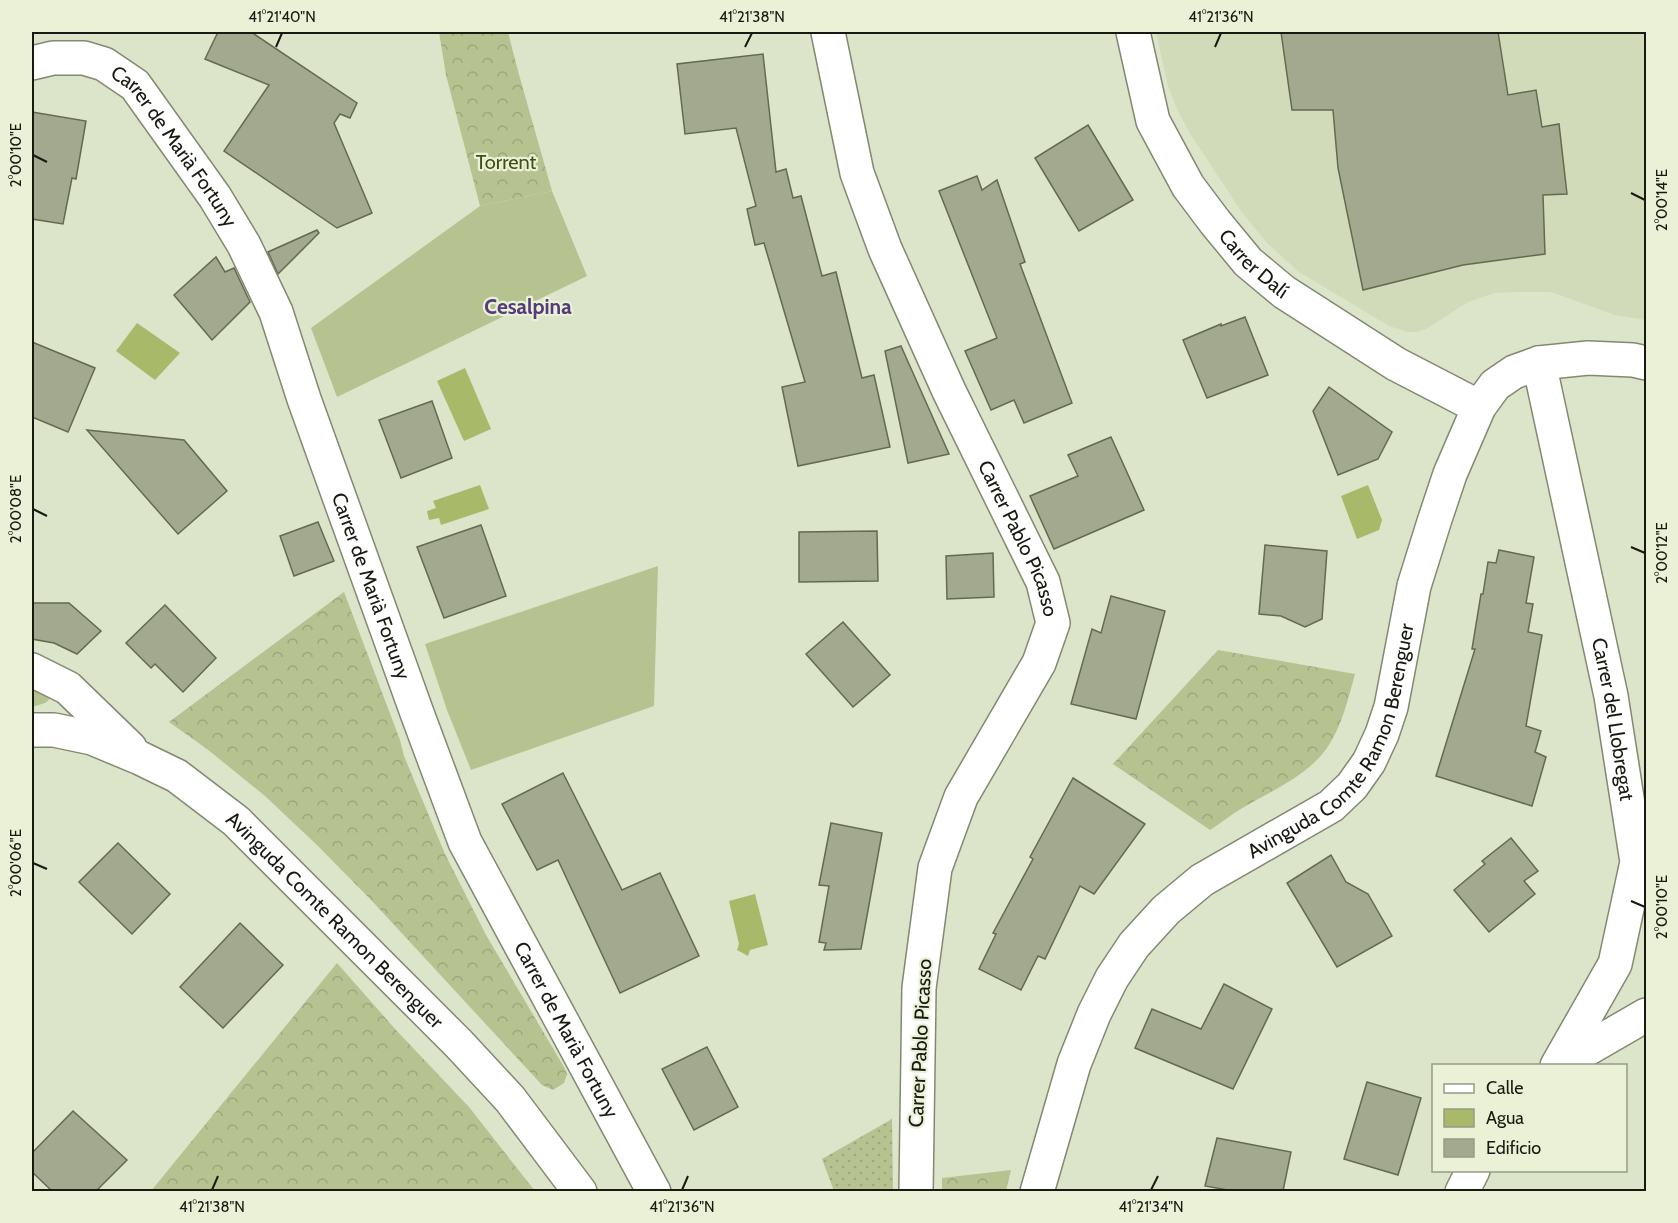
<svg xmlns="http://www.w3.org/2000/svg" width="1678" height="1223" viewBox="0 0 1678 1223" font-family="Cabin,sans-serif">
	<style>
		.built { fill: #d2dbb9 }
		.grass { fill: #b6c390 }
		.forest { fill: url(#forest-crowns) }
		.park { fill: url(#park-dots) }
		.water { fill: #a8ba6a }
		.building { fill: #a2a98f; stroke: #646a52; stroke-width: 1.5 }
		.lines { fill: none; stroke-linecap: round; stroke-linejoin: round }
		.minor-casing { stroke: #838971; stroke-width: 36 }
		.minor { stroke: #fff; stroke-width: 33 }
		.ticks { fill: none; stroke: #181a11; stroke-width: 2 }
		.labels { text-anchor: middle; dominant-baseline: central; stroke-width: 4.5; stroke-linejoin: round; paint-order: stroke }
		.street-label { font-size: 20px; fill: #181a11; stroke: #eaf1d6 }
		.park-label { font-size: 20px; fill: #434e13; stroke: #eaf1d6 }
		.neighbourhood-label { font-size: 21px; font-weight: bold; fill: #533c79; stroke: #eaf1d6 }
		.neatline { fill: none; stroke: #181a11; stroke-width: 2 }
		.ticks-label { font-size: 15px; text-anchor: middle; fill: #181a11 }
	</style>
	<defs>
		<pattern id="forest-crowns" width="20" height="18" patternUnits="userSpaceOnUse" patternTransform="scale(1.5)"><rect width="20" height="18" fill="#b6c390"/><path d="M2 6a3 3 0 1 1 6 0M12 15a3 3 0 1 1 6 0" fill="none" stroke="#9ca77b"/></pattern>
		<pattern id="park-dots" width="8" height="8" patternUnits="userSpaceOnUse" patternTransform="scale(1.5)"><rect width="8" height="8" fill="#b6c390"/><path d="M2 2h.1M6 6h.1" fill="none" stroke="#9ca77b" stroke-width="1.8" stroke-linecap="round"/></pattern>
	</defs>
	<rect width="100%" height="100%" fill="#dce4c9"/>
	<path class="built" d="M1156,32H1646V320L1615,315L1551,292H1515L1495,293L1468,302L1426,329L1417,332H1408L1389,326L1299,272L1268,244L1241,211L1189,132L1177,109L1168,86Z"/>
	<g class="grass">
		<path d="M552,191L587,276L337,397L311,328L480,206Z"/>
		<path d="M658,566L654,706L471,770L447,710L425,644Z"/>
	</g>
	<g class="forest">
		<path d="M439,32H508L518,71L552,191L480,206L446,75Z"/>
		<path d="M344,592L400,740L404,756L445,854L486,935L564,1067L567,1074L564,1083L553,1090L542,1085L373,902L318,846L265,796L207,749L169,722Z"/>
		<path d="M1218,650L1355,674C1348,699 1342,726 1327,748C1307,776 1273,790 1244,807C1232,814 1221,823 1210,830L1113,764Z"/>
		<path d="M32,688L48,696L49,700L45,703L32,707Z"/>
		<path d="M337,963L396,1030L469,1107L535,1191H151Z"/>
		<path d="M1011,1170L1006,1191H942V1178Z"/>
	</g>
	<path class="park" d="M892,1119L893,1191H834L822,1159Z"/>
	<g class="water">
		<path d="M137,323L180,353L155,380L116,351Z"/>
		<path d="M465,368L491,429L464,441L437,381Z"/>
		<path d="M480,485L489,509L441,525L439,518L429,520L427,511L436,508L433,501Z"/>
		<path d="M1368,485L1382,520L1379,530L1357,539L1341,496Z"/>
		<path d="M755,894L768,945L750,950L748,956L737,950L739,944L729,901Z"/>
	</g>
	<g class="building">
		<path d="M218,32H251L357,103L350,118L340,114L334,123L372,213L337,228L224,151L269,85L205,59Z"/>
		<path d="M1281,32H1498L1508,95L1536,90L1542,127L1559,124L1567,194L1543,195L1545,254L1463,265L1363,290L1338,168L1333,110H1292Z"/>
		<path d="M763,54L776,172L786,169L793,198L801,196L822,276L836,272L862,378L874,375L890,447L798,466L782,387L805,382L764,243L755,245L747,209L756,206L736,128L685,134L677,64Z"/>
		<path d="M32,112L86,121L76,179L72,178L63,224L32,219Z"/>
		<path d="M1088,125L1133,200L1079,231L1035,158Z"/>
		<path d="M977,176L982,190L997,180L1025,262L1020,264L1072,403L1024,423L1014,400L991,410L965,351L997,338L939,191Z"/>
		<path d="M317,230L319,233L278,274L268,252Z"/>
		<path d="M216,257L225,272L234,268L250,302L212,340L174,295Z"/>
		<path d="M1245,317L1268,375L1207,398L1183,340L1221,324V326Z"/>
		<path d="M32,342L95,368L68,432L32,417Z"/>
		<path d="M901,346L949,454L908,463L885,351Z"/>
		<path d="M1329,387L1392,432L1378,459L1338,475L1313,411Z"/>
		<path d="M432,401L452,458L401,478L379,420Z"/>
		<path d="M87,430L184,440L227,491L178,534Z"/>
		<path d="M1111,437L1144,510L1054,549L1030,496L1078,476L1068,455Z"/>
		<path d="M318,522L334,561L294,576L280,536Z"/>
		<path d="M481,525L506,596L444,618L417,547Z"/>
		<path d="M877,531L878,581L799,582V532Z"/>
		<path d="M1265,545L1327,551L1322,619L1305,627L1281,616L1259,614Z"/>
		<path d="M1499,550L1534,557L1526,603L1533,604L1528,632L1542,635L1526,726L1541,731L1535,752L1546,757L1532,806L1436,776L1475,649H1472L1481,594H1483L1488,562L1496,563Z"/>
		<path d="M993,553L994,597L947,599L946,556Z"/>
		<path d="M1111,596L1165,611L1136,719L1071,704L1092,629L1101,633Z"/>
		<path d="M32,603H69L101,631L77,654L54,643L32,639Z"/>
		<path d="M165,605L216,658L183,692L155,664L151,668L126,643Z"/>
		<path d="M843,622L890,675L853,707L806,654Z"/>
		<path d="M563,773L622,890L660,873L699,956L620,993L558,860L537,870L502,804Z"/>
		<path d="M1073,778L1145,824L1094,894L1080,886L1045,959L1038,956L1021,990L979,969L996,934L993,933L1033,859L1030,857Z"/>
		<path d="M831,823L882,833L861,949L824,950L826,943L819,942L829,886L819,885Z"/>
		<path d="M1511,838L1538,871L1524,881L1535,894L1489,932L1454,890L1485,864L1482,861Z"/>
		<path d="M118,843L170,894L132,934L79,882Z"/>
		<path d="M1331,855L1346,882L1368,894L1392,936L1337,967L1287,883Z"/>
		<path d="M240,923L283,965L223,1028L180,987Z"/>
		<path d="M1224,984L1272,1009L1233,1089L1135,1048L1152,1009L1201,1029Z"/>
		<path d="M707,1047L738,1107L694,1130L662,1069Z"/>
		<path d="M1367,1082L1421,1098L1398,1175L1344,1159Z"/>
		<path d="M73,1111L127,1160L96,1191H52L32,1172V1153Z"/>
		<path d="M1217,1138L1291,1152L1283,1191H1233L1205,1186Z"/>
	</g>
	<g class="lines">
		<defs>
			<g id="minor">
				<path id="s1" d="M828,32L857,173L885,249L949,391L1043,582L1053,623L1039,663L961,797L935,868L919,988L916,1192"/>
				<path id="s2" d="M1133,32L1153,121L1188,186L1215,222L1248,262L1284,292L1396,364L1479,407"/>
				<path id="s3" d="M32,63L53,58H84L104,64L135,85L215,197L244,245L276,312L304,399L417,713L465,842L654,1192"/>
				<path id="s4" d="M1539,363L1611,696L1637,862L1615,964L1557,1066"/>
				<path d="M32,670L68,688L130,748"/>
				<path id="s5" d="M32,730H54L92,738L140,758L177,776L236,821L459,1044L510,1099L580,1192"/>
				<path d="M1558,1066L1646,1015"/>
				<path id="s6" d="M1037,1192L1074,1064L1094,1014L1112,978L1134,945L1166,910L1202,880L1331,806L1352,786L1369,762L1382,734L1391,707L1414,586L1434,522L1450,474L1479,407L1495,385L1514,372L1539,363L1588,358L1633,360L1646,363"/>
				<path d="M1462,1192L1473,1170"/>
			</g>
		</defs>
		<use href="#minor" class="minor-casing"/>
		<use href="#minor" class="minor"/>
	</g>
	<path class="ticks" d="M276,47L282,33M745,47L752,33M1215,47L1221,33M33,155L47,162M1631,193L1645,200M33,509L47,516M1631,547L1645,553M33,863L47,869M1631,901L1645,907M212,1190L218,1176M682,1190L688,1176M1151,1190L1158,1176"/>
	<g class="labels">
		<g class="street-label">
			<text stroke="none"><textPath href="#s3" startOffset="183">Carrer de Marià Fortuny</textPath></text>
			<text stroke="none"><textPath href="#s2" startOffset="267">Carrer Dalí</textPath></text>
			<text stroke="none"><textPath href="#s1" startOffset="544">Carrer Pablo Picasso</textPath></text>
			<text stroke="none"><textPath href="#s3" startOffset="669">Carrer de Marià Fortuny</textPath></text>
			<text stroke="none"><textPath href="#s4" startOffset="364">Carrer del Llobregat</textPath></text>
			<text stroke="none"><textPath href="#s6" startOffset="564">Avinguda Comte Ramon Berenguer</textPath></text>
			<text stroke="none"><textPath href="#s5" startOffset="368">Avinguda Comte Ramon Berenguer</textPath></text>
			<text stroke="none"><textPath href="#s3" startOffset="1155">Carrer de Marià Fortuny</textPath></text>
			<text transform="translate(920 1043) rotate(-87)">Carrer Pablo Picasso</text>
		</g>
		<g class="park-label">
			<text x="506" y="162">Torrent</text>
		</g>
		<g class="neighbourhood-label">
			<text x="528" y="306">Cesalpina</text>
		</g>
	</g>
	<rect width="1678" height="1223" fill="none" stroke="#eaf1d6" stroke-width="66"/>
	<rect x="1432" y="1064" width="195" height="108" fill="#eaf1d6" stroke="#969b87" stroke-width="1.5"/>
	<rect x="1444" y="1084" width="30" height="9" fill="#ffffff" stroke="#969b87" stroke-width="1.5"/>
	<text x="1486" y="1094" font-size="18" fill="#181a11">Calle</text>
	<rect x="1444" y="1109" width="30" height="18" fill="#a8ba6a" stroke="#969b87" stroke-width="1.5"/>
	<text x="1486" y="1124" font-size="18" fill="#181a11">Agua</text>
	<rect x="1444" y="1139" width="30" height="18" fill="#a2a98f" stroke="#969b87" stroke-width="1.5"/>
	<text x="1486" y="1154" font-size="18" fill="#181a11">Edificio</text>
	<rect x="33" y="33" width="1612" height="1157" class="neatline"/>
	<g class="ticks-label">
		<text x="282" y="22">41°21'40"N</text>
		<text x="752" y="22">41°21'38"N</text>
		<text x="1221" y="22">41°21'36"N</text>
		<text transform="translate(16 155) rotate(-90)" y="5">2°00'10"E</text>
		<text transform="translate(1662 200) rotate(-90)" y="5">2°00'14"E</text>
		<text transform="translate(16 509) rotate(-90)" y="5">2°00'08"E</text>
		<text transform="translate(1662 553) rotate(-90)" y="5">2°00'12"E</text>
		<text transform="translate(16 863) rotate(-90)" y="5">2°00'06"E</text>
		<text transform="translate(1662 907) rotate(-90)" y="5">2°00'10"E</text>
		<text x="212" y="1212">41°21'38"N</text>
		<text x="682" y="1212">41°21'36"N</text>
		<text x="1151" y="1212">41°21'34"N</text>
	</g>
</svg>
